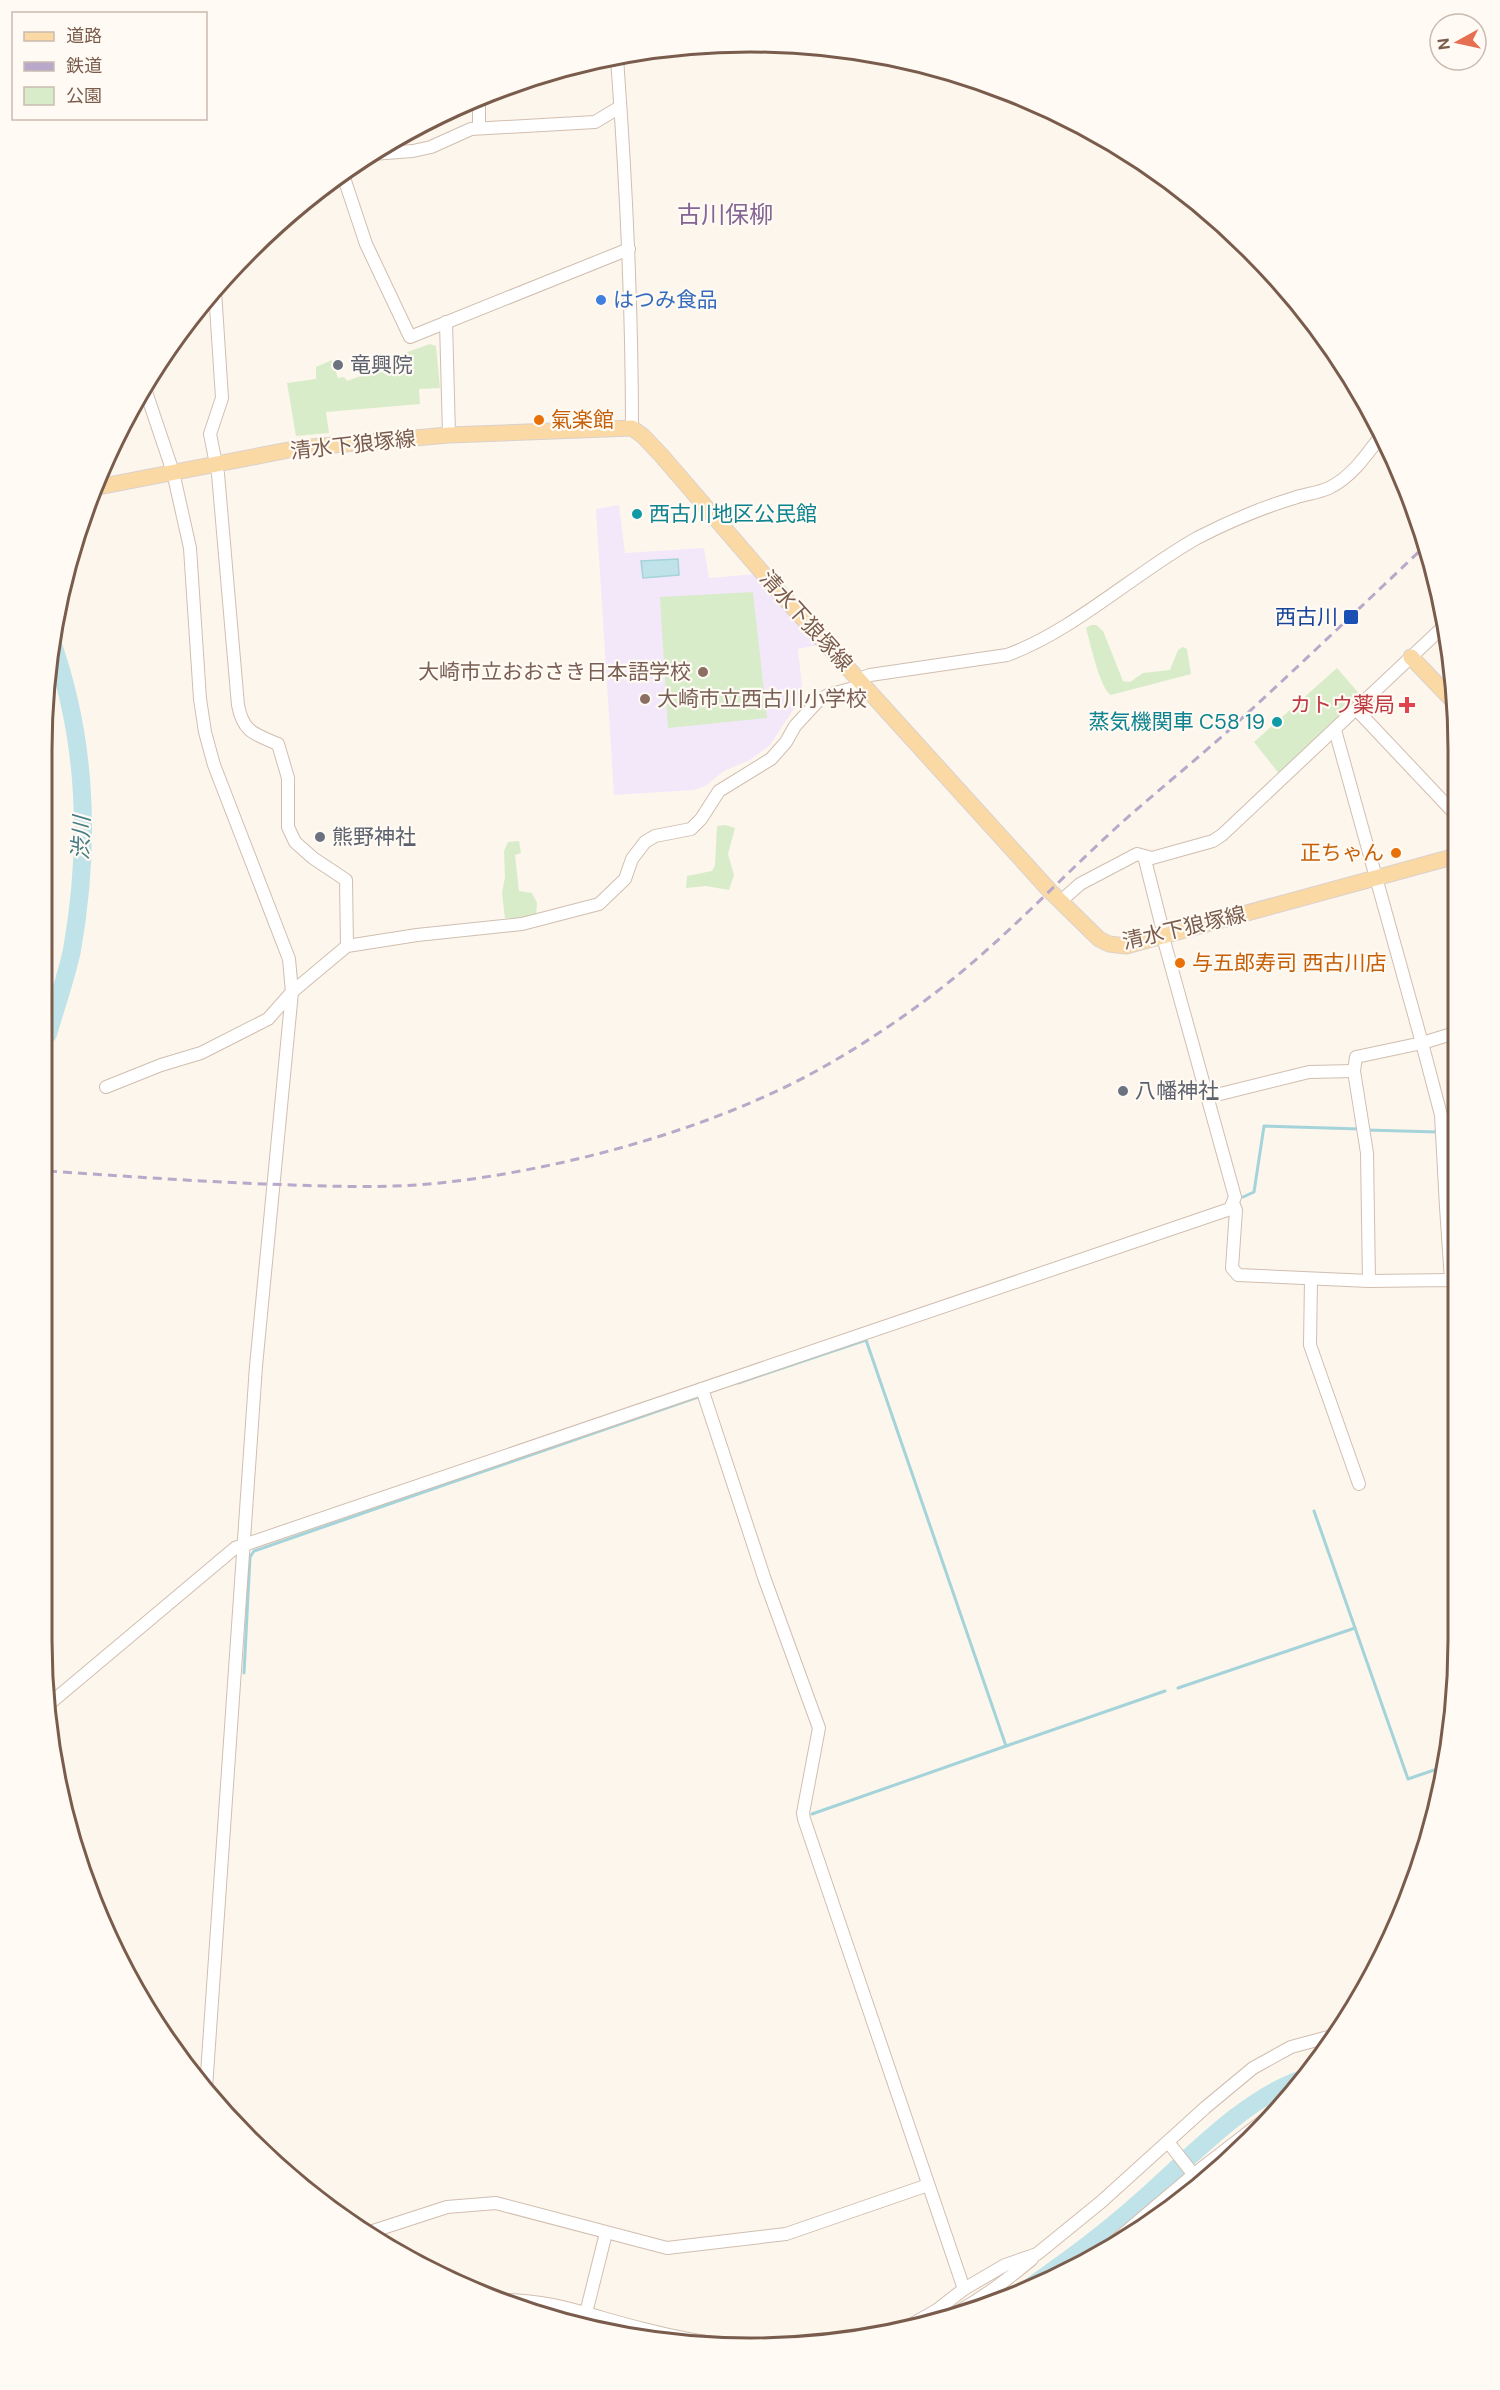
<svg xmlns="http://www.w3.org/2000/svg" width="1500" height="2390" viewBox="0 0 1500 2390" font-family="'DM Sans','Noto Sans JP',sans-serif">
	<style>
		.education { fill: #f3e8fa }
		.green { fill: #d8ecc9 }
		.water { fill: #bfe3e8; stroke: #a5d3da; stroke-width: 1.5 }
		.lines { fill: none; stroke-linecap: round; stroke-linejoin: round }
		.stream { stroke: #a5d3da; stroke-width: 3 }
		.river { stroke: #bfe3e8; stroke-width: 18 }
		.minor-casing { stroke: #d1beb0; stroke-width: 14 }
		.major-casing { stroke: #dad1cd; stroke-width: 17 }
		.minor { stroke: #fff; stroke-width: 12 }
		.major { stroke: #fbd9a5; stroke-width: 15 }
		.rail { stroke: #b9a8c9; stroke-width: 3; stroke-dasharray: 9 6; stroke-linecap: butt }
		.shop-dot { fill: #3f7fe0; stroke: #fffaf3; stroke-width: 2 }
		.worship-dot { fill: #6b7280; stroke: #fffaf3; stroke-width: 2 }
		.food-dot { fill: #e8710a; stroke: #fffaf3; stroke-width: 2 }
		.culture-dot { fill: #0f9aa8; stroke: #fffaf3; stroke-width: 2 }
		.transit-dot { fill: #1a4fb4; stroke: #fffaf3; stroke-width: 2 }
		.education-dot { fill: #8d6e63; stroke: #fffaf3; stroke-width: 2 }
		.health-dot { fill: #e0444e; stroke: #fffaf3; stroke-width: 2 }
		.labels { text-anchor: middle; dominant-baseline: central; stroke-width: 4.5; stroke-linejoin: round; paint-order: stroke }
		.shop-label { font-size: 21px; fill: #366cbe; stroke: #fffaf3; text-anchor: start }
		.worship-label { font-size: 21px; fill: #5b616d; stroke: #fffaf3; text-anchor: start }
		.food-label { font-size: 21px; fill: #c56008; stroke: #fffaf3; text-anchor: start }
		.street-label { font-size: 21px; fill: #7a5c4d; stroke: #fffaf3 }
		.culture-label { font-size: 21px; fill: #0d838f; stroke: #fffaf3; text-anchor: start }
		.transit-label { font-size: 21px; fill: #164399; stroke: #fffaf3; text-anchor: end }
		.education-label { font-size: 21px; fill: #785e54; stroke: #fffaf3; text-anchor: end }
		.health-label { font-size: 21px; fill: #be3a42; stroke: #fffaf3; text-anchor: end }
		.water-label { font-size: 22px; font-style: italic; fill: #437c86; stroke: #fffaf3 }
		.quarter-label { font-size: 24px; fill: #846695; stroke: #fffaf3 }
		.rim { fill: none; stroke: #7a5c4d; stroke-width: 3 }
	</style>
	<rect width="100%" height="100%" fill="#fdf6ec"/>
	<path class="education" d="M619,505L625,553L704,548L709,578L756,574L818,645L798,649L803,695L770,745L750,760L724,771L705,786L694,790L614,795L596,509Z"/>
	<g class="green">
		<path d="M430,344L436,346L440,388L419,389L420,404L326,412L329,433L296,436L287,383L316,379V367L332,360L338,378L344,377L347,381L378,370L377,363Z"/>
		<path d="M753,592L767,718L668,728L660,597Z"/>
		<path d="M1091,625H1096L1103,631L1123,681L1130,682L1143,673L1170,670L1178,650L1183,647L1187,649L1191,674L1111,695C1100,689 1090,642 1086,628Z"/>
		<path d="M1337,668L1362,697L1280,775L1254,742Z"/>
		<path d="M725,825L735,828L728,854L734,875L729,890L706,886L686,888L687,876L712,871L715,865L717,826Z"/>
		<path d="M519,841L521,853L515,855L519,891L532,893L537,903L536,914L521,919L505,918L502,893L505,877L504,851L508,842Z"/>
	</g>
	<path class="water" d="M678,559L679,575L643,578L641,561Z"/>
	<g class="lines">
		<g class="stream">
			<path d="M1366,1130L1438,1132"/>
			<path d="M1243,1197L1254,1192L1264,1126L1360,1129"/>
			<path d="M738,1383L866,1340L1006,1746L1165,1691"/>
			<path d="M1314,1511L1355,1628"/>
			<path d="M244,1673L250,1557L254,1551L698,1397"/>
			<path d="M1178,1688L1355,1628L1408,1779L1443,1767"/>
			<path d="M812,1814L1006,1746"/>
		</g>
		<g class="river">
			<path d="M48,1034C56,1006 66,978 72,950C90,847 87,741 52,642"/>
			<path d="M1030,2287C1068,2260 1107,2232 1142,2200C1189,2159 1245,2097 1305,2078"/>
		</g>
		<defs>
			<g id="minor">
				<path d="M617,58C626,181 632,304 632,428"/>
				<path d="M479,128V99"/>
				<path d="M372,154L413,151L431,147L471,129L595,122L620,107"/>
				<path d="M343,175L366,244L410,337L629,249"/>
				<path d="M215,291L222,398L210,434L218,474L238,705C243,732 254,734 278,744L288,778V827L295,842L313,858L346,880L347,946"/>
				<path d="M446,322L449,435"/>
				<path d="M146,392L173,472L190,548L200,699L205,732L214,765L289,959L292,992L256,1366L206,2088"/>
				<path d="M1356,709L1456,815"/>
				<path d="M1335,730L1422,1043L1356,1057L1354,1071L1367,1153L1369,1281"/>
				<path d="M1061,901L1080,884L1137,854L1152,858L1213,841L1222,835L1444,626"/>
				<path d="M106,1087L161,1065L201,1053L268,1019L292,992L347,946L417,935L522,924L599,904L625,879L632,859L645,842L655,836L691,829L701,819L719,791L771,759L786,742L795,726L818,701L828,695L857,687L859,679L870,675L1007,655C1073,631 1135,573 1197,538C1228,522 1261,508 1294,498C1305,494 1318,493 1329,488C1352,477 1368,453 1383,433"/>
				<path d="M1208,1097L1309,1072L1354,1071"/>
				<path d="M1233,1203L1236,1210L1232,1268L1238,1275L1369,1281L1451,1280L1454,1283"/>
				<path d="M1454,1205L1446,1207L1441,1115L1422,1043L1455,1033"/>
				<path d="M1446,1207L1451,1280"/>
				<path d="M1311,1279L1310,1345L1359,1484"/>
				<path d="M702,1389L765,1580L819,1728L803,1813L804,1819L964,2289"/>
				<path d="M48,1705L235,1548L1230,1209L1235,1197L1163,937V931L1144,856"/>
				<path d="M1168,2142L1201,2184"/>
				<path d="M367,2233L447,2207L496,2203L667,2248L786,2234L928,2185"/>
				<path d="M1102,2252L1193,2175L1268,2117"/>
				<path d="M499,2300C549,2298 597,2318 644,2329C678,2338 714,2344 749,2348"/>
				<path d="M586,2313L606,2233"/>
				<path d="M933,2324C969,2309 1002,2284 1032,2259"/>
				<path d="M905,2328L937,2310L964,2289L1005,2265L1037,2254L1101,2202L1206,2107L1253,2068L1291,2047L1332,2036"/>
			</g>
			<g id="major">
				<path d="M93,488L299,448L449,435L632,428L643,436L661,455L779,592L1050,891L1099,939L1109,944L1126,946L1456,856"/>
				<path d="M1411,657L1456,704"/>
			</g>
		</defs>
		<use href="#minor" class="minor-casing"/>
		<use href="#major" class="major-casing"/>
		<use href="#minor" class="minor"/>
		<use href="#major" class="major"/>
		<path class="rail" d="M48,1171C120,1176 192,1181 264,1184C323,1186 381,1189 440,1183C559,1170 701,1132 807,1076C856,1050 911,1013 954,978C1012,931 1063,876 1118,826C1158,790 1200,757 1239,721C1302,663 1364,604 1426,545"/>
	</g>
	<circle class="shop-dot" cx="601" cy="300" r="6"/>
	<g class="worship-dot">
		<circle cx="338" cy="365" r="6"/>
		<circle cx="320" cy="837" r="6"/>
		<circle cx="1123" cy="1091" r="6"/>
	</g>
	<g class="food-dot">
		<circle cx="539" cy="420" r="6"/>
		<circle cx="1396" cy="853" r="6"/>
		<circle cx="1180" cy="963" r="6"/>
	</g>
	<g class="culture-dot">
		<circle cx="637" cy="514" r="6"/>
		<circle cx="1277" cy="722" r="6"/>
	</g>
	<rect class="transit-dot" x="1343" y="609" width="16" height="16" rx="3"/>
	<g class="education-dot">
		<circle cx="703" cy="672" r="6"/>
		<circle cx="645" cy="699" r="6"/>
	</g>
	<path class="health-dot" d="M1404 696h6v6h6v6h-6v6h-6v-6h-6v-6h6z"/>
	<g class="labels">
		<g class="shop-label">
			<text x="613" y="300">はつみ食品</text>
		</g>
		<g class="worship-label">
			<text x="350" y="365">竜興院</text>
			<text x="332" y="837">熊野神社</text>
			<text x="1135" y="1091">八幡神社</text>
		</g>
		<g class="food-label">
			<text x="551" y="420">氣楽館</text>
			<text x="1384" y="853" text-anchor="end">正ちゃん</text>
			<text x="1192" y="963">与五郎寿司 西古川店</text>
		</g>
		<g class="street-label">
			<text transform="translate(353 445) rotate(-6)">清水下狼塚線</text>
			<text transform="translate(806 621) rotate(48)">清水下狼塚線</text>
			<text transform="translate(1184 928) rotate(-13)">清水下狼塚線</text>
		</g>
		<g class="culture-label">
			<text x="649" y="514">西古川地区公民館</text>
			<text x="1265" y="722" text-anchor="end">蒸気機関車 C58 19</text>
		</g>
		<g class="transit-label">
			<text x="1338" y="617">西古川</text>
		</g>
		<g class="education-label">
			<text x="691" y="672">大崎市立おおさき日本語学校</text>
			<text x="657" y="699" text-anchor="start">大崎市立西古川小学校</text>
		</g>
		<g class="health-label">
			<text x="1395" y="705">カトウ薬局</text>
		</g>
		<g class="water-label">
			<text transform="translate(81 838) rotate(-88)">渋川</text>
		</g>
		<g class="quarter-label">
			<text x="725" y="214">古川保柳</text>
		</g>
	</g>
	<path d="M0 0H1500V2390H0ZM750 52H750A698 698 0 0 1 1448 750V1640A698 698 0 0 1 750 2338H750A698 698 0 0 1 52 1640V750A698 698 0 0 1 750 52Z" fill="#fffaf3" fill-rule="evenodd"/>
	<path class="rim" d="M750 52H750A698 698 0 0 1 1448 750V1640A698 698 0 0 1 750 2338H750A698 698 0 0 1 52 1640V750A698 698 0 0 1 750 52Z"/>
	<rect x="12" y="12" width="195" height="108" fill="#fffaf3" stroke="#cabbb1" stroke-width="1.5"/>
	<rect x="24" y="32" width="30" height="9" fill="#fbd9a5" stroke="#cabbb1" stroke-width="1.5"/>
	<text x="66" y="42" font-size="18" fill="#7a5c4d">道路</text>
	<rect x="24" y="62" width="30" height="9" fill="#b9a8c9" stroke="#cabbb1" stroke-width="1.5"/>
	<text x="66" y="72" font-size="18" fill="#7a5c4d">鉄道</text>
	<rect x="24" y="87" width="30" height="18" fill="#d8ecc9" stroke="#cabbb1" stroke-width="1.5"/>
	<text x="66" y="102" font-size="18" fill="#7a5c4d">公園</text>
	<g transform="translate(1458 42) rotate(262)"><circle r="28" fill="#fffaf3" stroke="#cabbb1" stroke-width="1.5"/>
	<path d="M0-4.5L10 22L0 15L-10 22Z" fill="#e76f51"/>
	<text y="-9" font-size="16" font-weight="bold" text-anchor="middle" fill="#7a5c4d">N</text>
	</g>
</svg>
